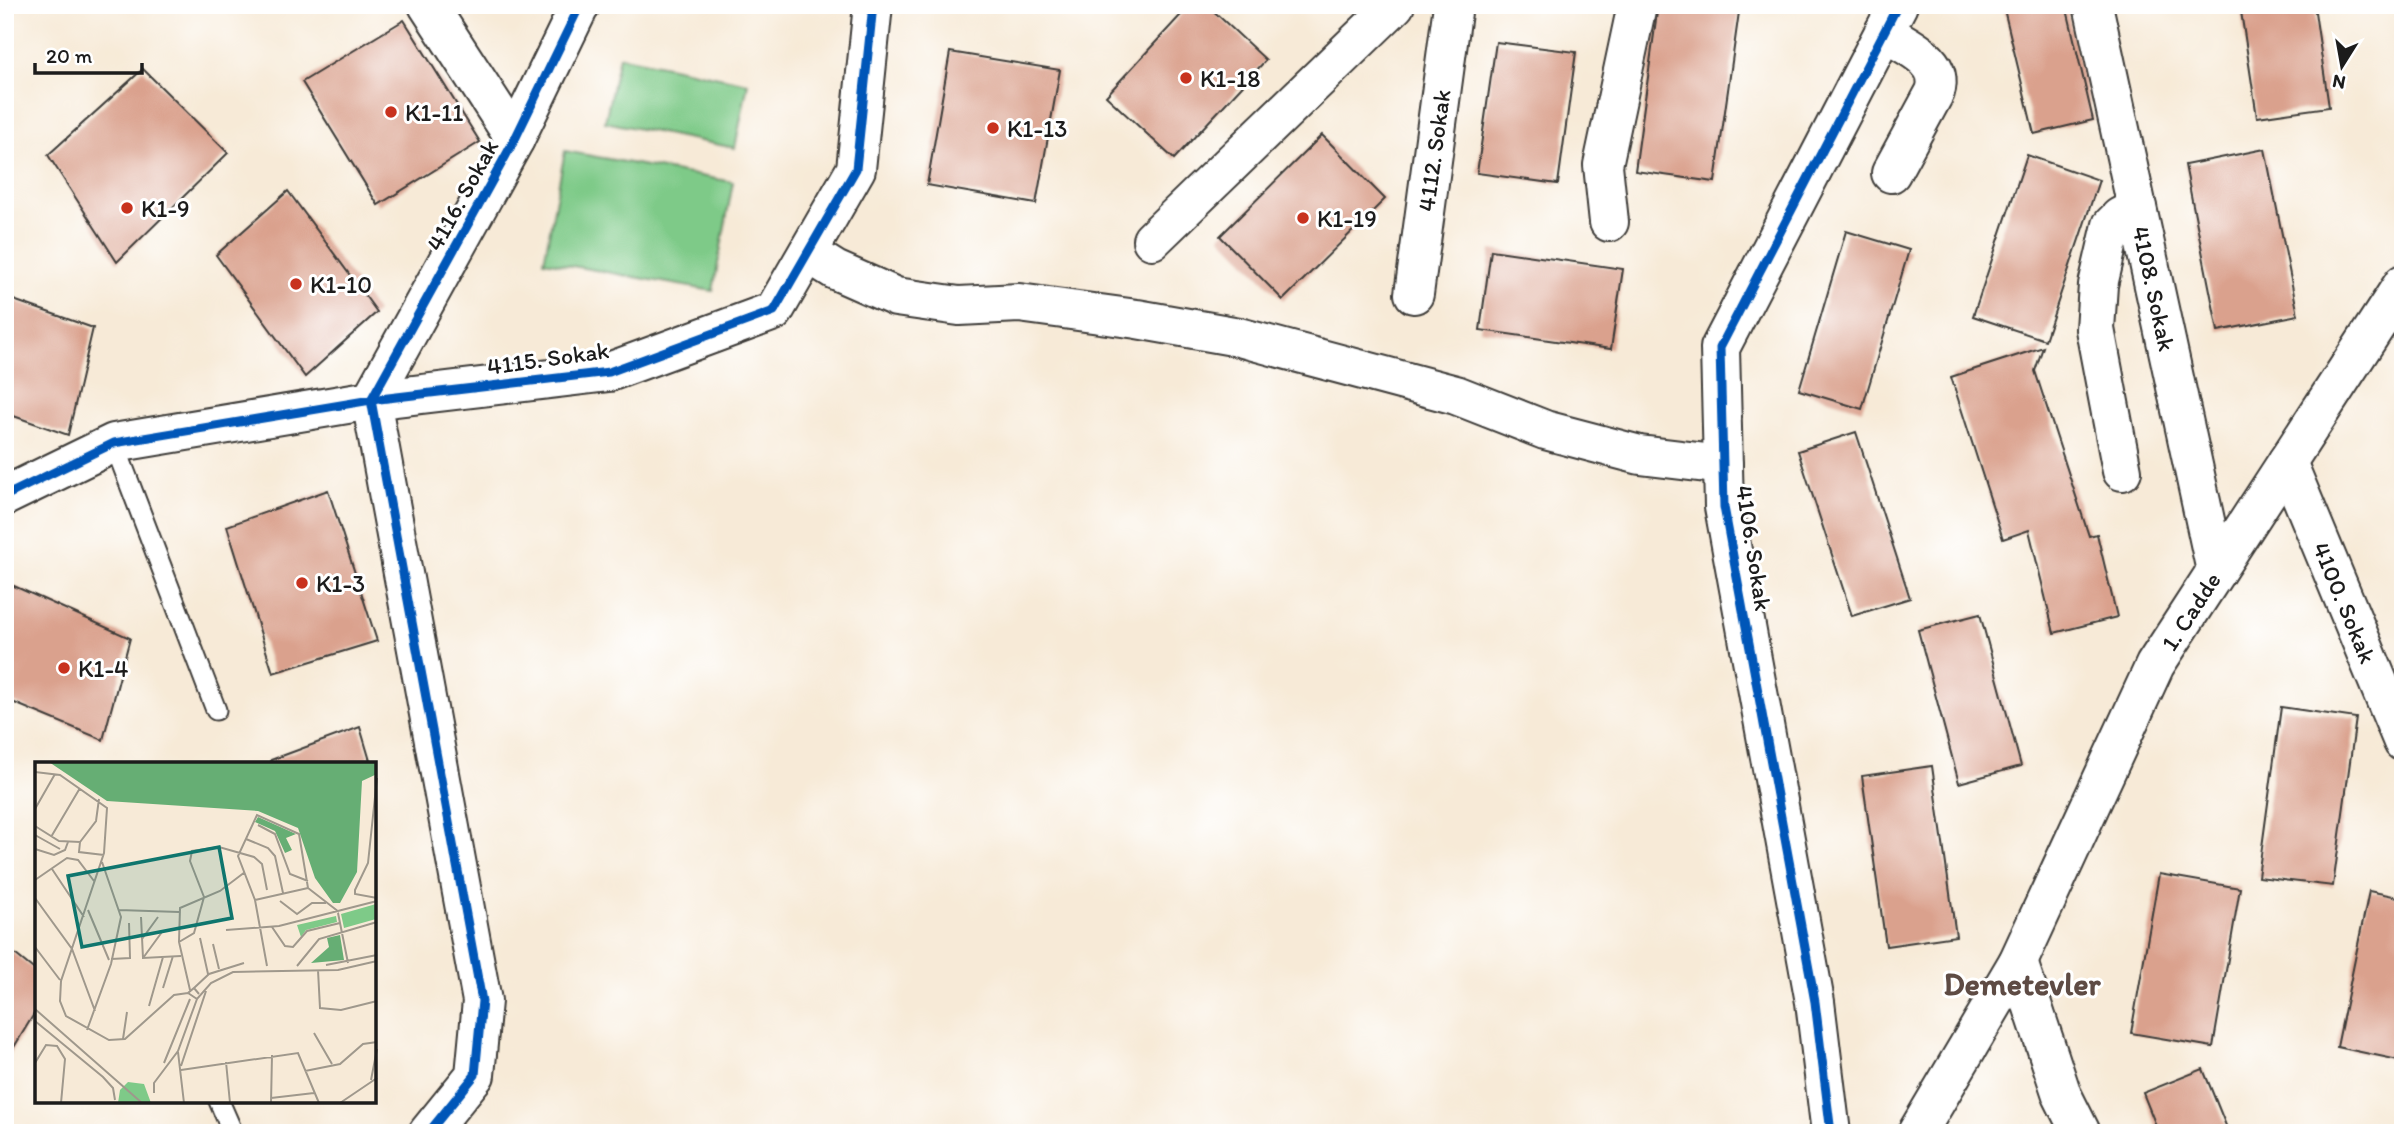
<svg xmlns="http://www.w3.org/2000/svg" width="2408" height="1138" viewBox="0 0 2408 1138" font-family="Itim,sans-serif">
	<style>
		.green { fill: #7eca88; stroke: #4d7352; stroke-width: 2 }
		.building { fill: #daa18d }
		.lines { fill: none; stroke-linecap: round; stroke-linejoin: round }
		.lane-casing { stroke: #3d3b38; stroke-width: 23 }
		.street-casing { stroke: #3d3b38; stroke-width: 42 }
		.lane { stroke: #fff; stroke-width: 19 }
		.street { stroke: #fff; stroke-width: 38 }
		.cycleway-casing { stroke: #fff; stroke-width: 13 }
		.cycleway { stroke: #0057b8; stroke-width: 9 }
		.poi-dot { fill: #c8321e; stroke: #fff; stroke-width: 2.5 }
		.labels { text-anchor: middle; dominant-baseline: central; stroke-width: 6; stroke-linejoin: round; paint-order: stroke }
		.poi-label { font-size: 24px; fill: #1c1c1c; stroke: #fff; text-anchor: start }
		.street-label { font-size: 24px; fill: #1c1c1c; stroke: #fff }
		.district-label { font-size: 32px; font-weight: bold; fill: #5e4b44; stroke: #fff }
		.inset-road { fill: none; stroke: #9f988c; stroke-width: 2 }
		.view { fill: #0f766e; fill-opacity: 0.15; stroke: #0f766e; stroke-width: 3.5 }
		.inset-edge { fill: none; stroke: #1c1c1c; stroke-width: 3.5 }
	</style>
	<rect width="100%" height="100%" fill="#fff"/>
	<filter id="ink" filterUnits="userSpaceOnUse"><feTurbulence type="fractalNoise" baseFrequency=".0143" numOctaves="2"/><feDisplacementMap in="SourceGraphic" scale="14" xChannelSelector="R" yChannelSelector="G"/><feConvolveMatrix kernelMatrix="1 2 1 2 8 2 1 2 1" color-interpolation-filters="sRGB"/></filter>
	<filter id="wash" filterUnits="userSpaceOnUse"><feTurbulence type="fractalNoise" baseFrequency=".00686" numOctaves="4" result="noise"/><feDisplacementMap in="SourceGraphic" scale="28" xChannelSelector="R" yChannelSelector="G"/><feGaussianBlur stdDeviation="1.57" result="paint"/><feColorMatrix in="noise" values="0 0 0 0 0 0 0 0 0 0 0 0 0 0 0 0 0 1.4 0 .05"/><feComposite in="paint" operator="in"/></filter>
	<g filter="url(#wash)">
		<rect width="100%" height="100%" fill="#f7ead7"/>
		<g class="green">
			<path d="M619,56L748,83L735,148L605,122Z"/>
			<path d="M565,151L733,182L713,291L544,261Z"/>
		</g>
		<g id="blocks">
			<g class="building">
				<path d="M1190,5H1207L1266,60L1174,159L1106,96Z"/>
				<path d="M1658,5H1740L1715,182L1635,171Z"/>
				<path d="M2003,5H2066L2093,120L2034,134Z"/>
				<path d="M2240,5H2314L2329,107L2257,117Z"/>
				<path d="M404,20L480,142L378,205L302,82Z"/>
				<path d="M1496,42L1576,52L1558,184L1477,173Z"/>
				<path d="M950,52L1060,70L1036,204L927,185Z"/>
				<path d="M143,69L228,153L117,262L48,155Z"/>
				<path d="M1322,135L1385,199L1283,300L1220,236Z"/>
				<path d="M2265,149L2298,315L2218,331L2185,165Z"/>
				<path d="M2027,155L2099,180L2045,340L1973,316Z"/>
				<path d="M288,191L377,312L305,377L216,255Z"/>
				<path d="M1846,231L1909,250L1862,409L1799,390Z"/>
				<path d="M1491,250L1623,269L1611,349L1480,330Z"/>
				<path d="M5,297L93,328L68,435L5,413Z"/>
				<path d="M2043,347L2035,371L2089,536L2097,534L2117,617L2054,633L2029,530L2003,539L1951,377Z"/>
				<path d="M1856,432L1910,598L1852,616L1798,451Z"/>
				<path d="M328,490L377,641L273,673L227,526Z"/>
				<path d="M5,582L130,638L103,740L5,699Z"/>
				<path d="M1980,614L2021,766L1959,783L1918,630Z"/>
				<path d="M2281,707L2356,718L2333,886L2258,877Z"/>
				<path d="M360,727L371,764H272L271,760Z"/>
				<path d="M1932,766L1956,936L1886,946L1862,776Z"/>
				<path d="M2159,874L2240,888L2213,1047L2131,1033Z"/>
				<path d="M2369,891L2403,898V1061L2337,1047Z"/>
				<path d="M5,946L37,972V1009L5,1062Z"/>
				<path d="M2203,1069L2229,1133H2159L2143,1093Z"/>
			</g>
		</g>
	</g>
	<g filter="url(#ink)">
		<use href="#blocks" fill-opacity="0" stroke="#3d3b38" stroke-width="2"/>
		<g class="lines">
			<defs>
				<g id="lane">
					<path d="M114,443L216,710"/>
					<path d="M219,1101L233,1133"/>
				</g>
				<g id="street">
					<path d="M428,5L515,139"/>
					<path id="s1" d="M2093,5L2216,571"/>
					<path d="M1884,32C1906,46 1945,60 1935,92L1891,173"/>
					<path d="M1609,222L1603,165L1637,5"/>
					<path d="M1152,240L1395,5"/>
					<path d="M808,253L835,270L896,297L959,306L1019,303L1137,319L1239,337L1456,395L1545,430L1640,455L1723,465"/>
					<path id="s2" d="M1414,294L1453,5"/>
					<path id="s3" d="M2287,462L2403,742"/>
					<path d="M2122,471L2095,329L2098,285L2112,225L2120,217L2137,208"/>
					<path d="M5,496L114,443L371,400L609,372L774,311L856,169L873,5"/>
					<path d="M2018,962L2062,1095L2081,1133"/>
					<path d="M428,1133L475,1075L482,1001L371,400L515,139L580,5"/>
					<path d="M1831,1133L1815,1002L1724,507L1720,348L1898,5"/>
					<path id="s4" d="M1917,1133L2018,962L2155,665L2403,284"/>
				</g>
			</defs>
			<use href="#lane" class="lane-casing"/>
			<use href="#street" class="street-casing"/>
			<use href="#lane" class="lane"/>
			<use href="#street" class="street"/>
			<defs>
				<g id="cycleway">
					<path d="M5,496L114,443L371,400L609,372L774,311L856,169L873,5"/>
					<path d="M428,1133L475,1075L482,1001L371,400L515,139L580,5"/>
					<path d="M1831,1133L1815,1002L1724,507L1720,348L1898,5"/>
				</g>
			</defs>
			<use href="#cycleway" class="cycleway-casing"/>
			<use href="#cycleway" class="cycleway"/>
		</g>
	</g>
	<g class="poi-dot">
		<circle cx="1186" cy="78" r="7"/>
		<circle cx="391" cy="112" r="7"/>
		<circle cx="993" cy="128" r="7"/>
		<circle cx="127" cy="208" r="7"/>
		<circle cx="1303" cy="218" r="7"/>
		<circle cx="296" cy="284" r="7"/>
		<circle cx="302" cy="583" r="7"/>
		<circle cx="64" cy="668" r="7"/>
	</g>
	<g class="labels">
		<g class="poi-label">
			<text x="1200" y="78">K1-18</text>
			<text x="405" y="112">K1-11</text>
			<text x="1007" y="128">K1-13</text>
			<text x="141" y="208">K1-9</text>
			<text x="1317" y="218">K1-19</text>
			<text x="310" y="284">K1-10</text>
			<text x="316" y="583">K1-3</text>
			<text x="78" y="668">K1-4</text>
		</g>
		<g class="street-label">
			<text stroke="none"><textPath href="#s2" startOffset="145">4112. Sokak</textPath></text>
			<text transform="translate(462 195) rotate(-61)">4116. Sokak</text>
			<text stroke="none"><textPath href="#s1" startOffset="290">4108. Sokak</textPath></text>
			<text transform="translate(548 358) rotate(-8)">4115. Sokak</text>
			<text transform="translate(1754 548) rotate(81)">4106. Sokak</text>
			<text stroke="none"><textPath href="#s3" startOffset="152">4100. Sokak</textPath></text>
			<text stroke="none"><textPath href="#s4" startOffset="590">1. Cadde</textPath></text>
		</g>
		<g class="district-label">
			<text x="2022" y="984">Demetevler</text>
		</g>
	</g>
	<g transform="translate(35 762)">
		<rect width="341" height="341" fill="#f7ead7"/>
		<path d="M341,142V157L309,166L306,152ZM301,154L302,160L271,168L266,175L262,163ZM93,320L109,322L116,341H83L85,328Z" fill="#7eca88"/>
		<path d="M14,0H341L342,12L327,19L322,110L305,141H298L280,116L263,66L223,49L72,39ZM223,55L261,72L251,76L257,88L250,91L240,69L220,60ZM305,173L309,198L276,201L294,185L292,176Z" fill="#66ae74"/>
		<path class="inset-road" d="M0,10L25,13L72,46L69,91L26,219L25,239L31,254L74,278L90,277L139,233L153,231M342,16L333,101L320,128V132L342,136M0,47L20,12M223,63L240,72L255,112L273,119M0,64L24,79L45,80L61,59L64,37M0,73L25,87M16,75L45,26M211,77L233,86L240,94L248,131M45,80L44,90L69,93M0,87L19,93L30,88L33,80M17,107L49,155M0,118L32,96L43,98L59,119M0,136L37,187L60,249M220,138L273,126M245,139L262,152L277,141H291M53,148L74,198M84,148L144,150M303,151L313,201M106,155L108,196L146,194M237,165L250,184L258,185L272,169L305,161M191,168L244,164L342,139M165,176L173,212M107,177L123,155M144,180L159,171L169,135L155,99L157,89L184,85L219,95L227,102L232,128M178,182L184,207M0,185L25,218M108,196L127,170M76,197L95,196L94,161M291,203L342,193M232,204L220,138L203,94L222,53L264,72L273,126L304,150M262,204L284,177L342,160M283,208L285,246L306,248L342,239M128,226L138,194M159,226L174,212L209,201M155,228L144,180L145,146L185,129L210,110M164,232L159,226L153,231L162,237L176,221L198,210L303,208L342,199M114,244L128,195M0,247L107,341M0,259L68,315L78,326L80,338M52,268L76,202L86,155L67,100M279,271L297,302M88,277L92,250M143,290L149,341M191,300L195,341M0,301L11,283L22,284L30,297L26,341M129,301L155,237M146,304L171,229M146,308L263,291L284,341M270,309L305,302L328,282L342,280M336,318L342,287M119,331V321L143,289L162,237M236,336L279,331M236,341L237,293M305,341L342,316"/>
		<path class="view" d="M184,85L197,156L47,185L33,114Z"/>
		<rect width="341" height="341" class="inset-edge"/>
	</g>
	<rect width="2408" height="1138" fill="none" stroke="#fff" stroke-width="28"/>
	<g transform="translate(2342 66) rotate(191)" stroke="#ffffff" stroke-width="5" paint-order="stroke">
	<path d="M0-5L12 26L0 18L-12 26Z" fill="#1c1c1c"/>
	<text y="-10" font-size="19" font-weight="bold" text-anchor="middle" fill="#1c1c1c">N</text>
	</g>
	<path d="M35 63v10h107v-10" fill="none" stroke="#1c1c1c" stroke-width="3.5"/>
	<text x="46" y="63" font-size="21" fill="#1c1c1c" stroke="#ffffff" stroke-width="5" paint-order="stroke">20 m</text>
</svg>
